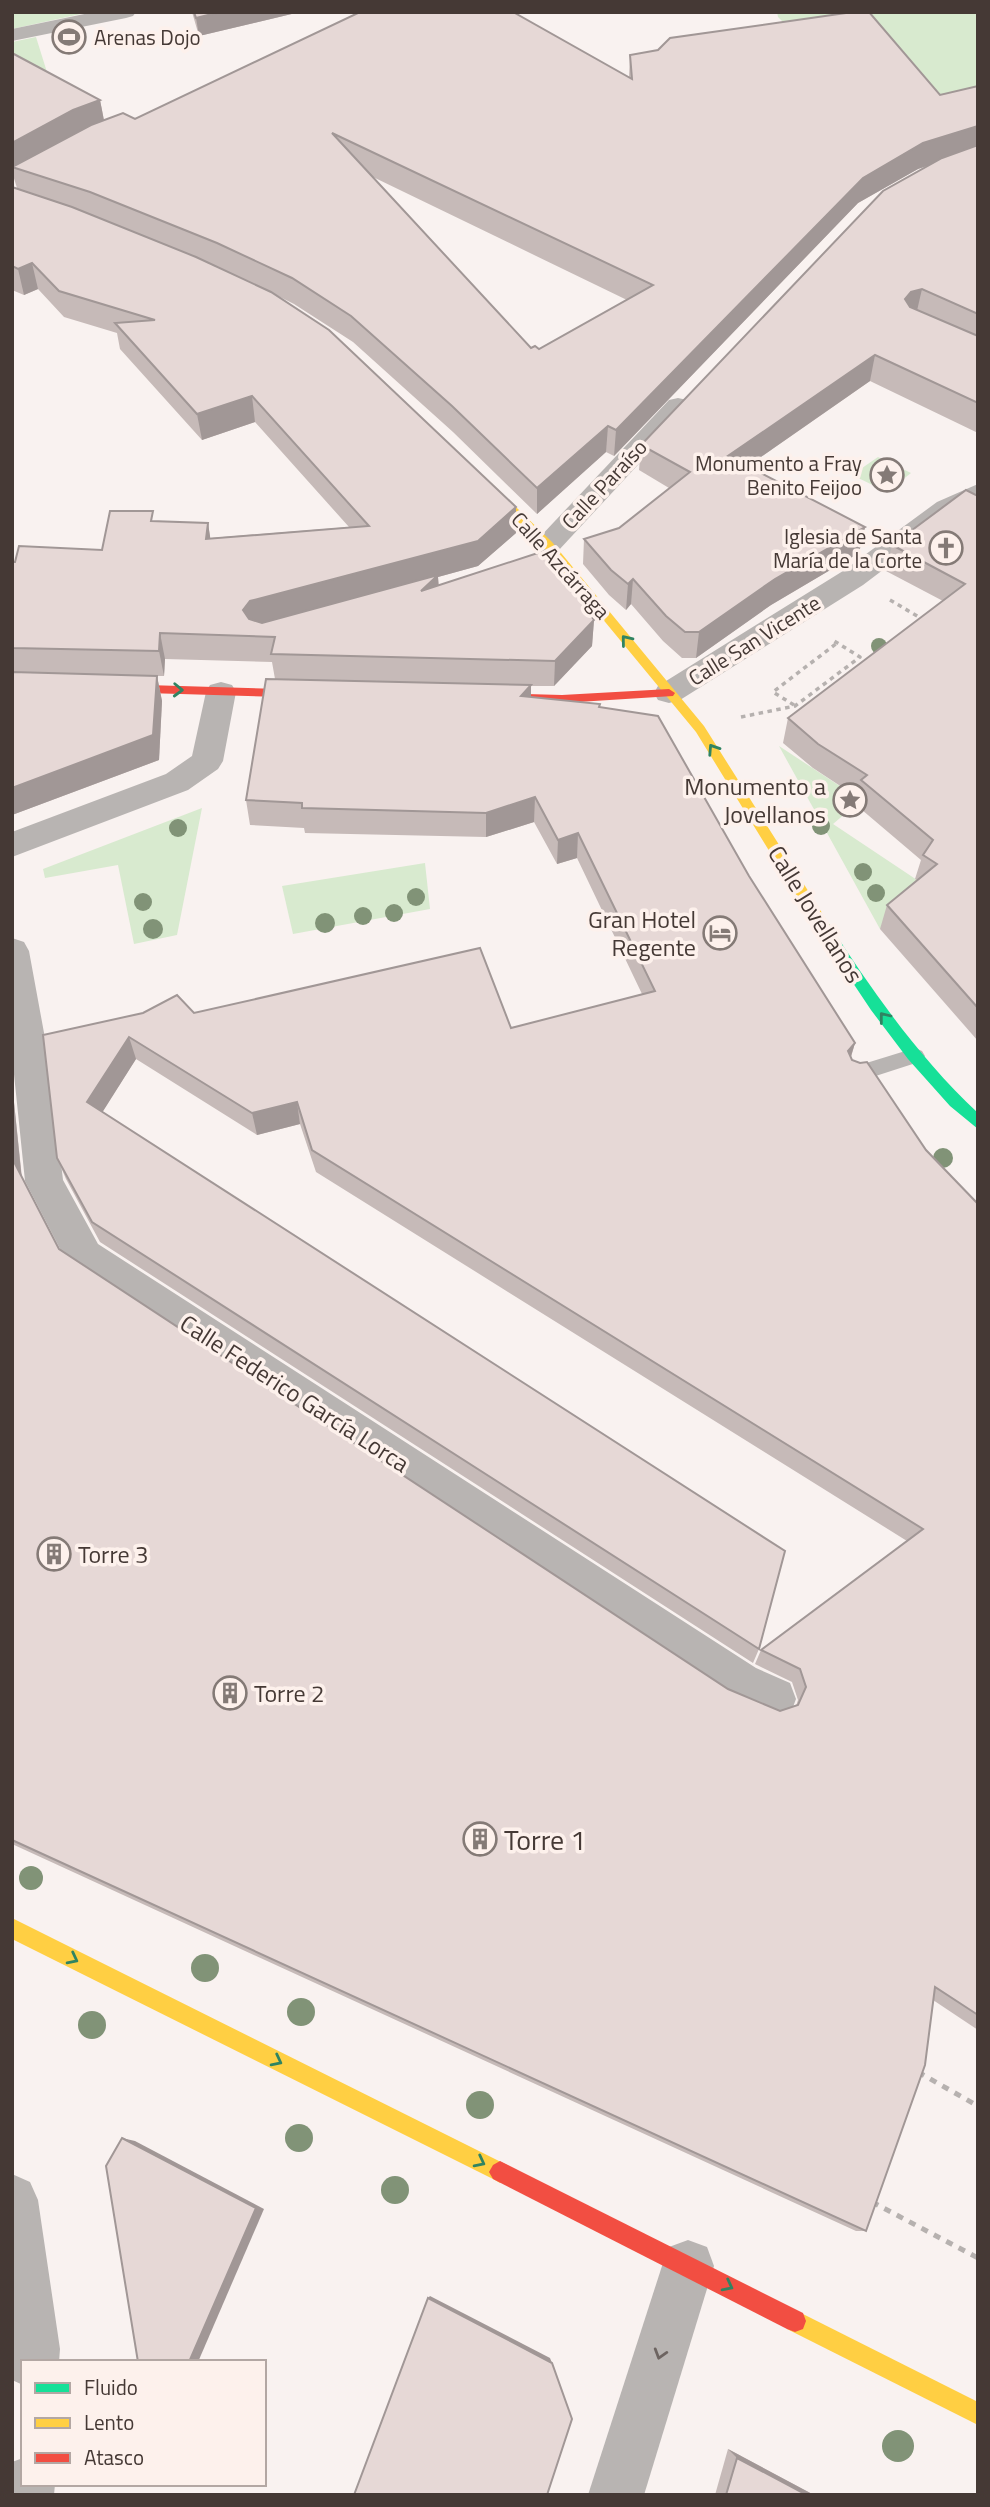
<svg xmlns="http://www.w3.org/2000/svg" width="990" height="2507" viewBox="0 0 990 2507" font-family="'Titillium Web',sans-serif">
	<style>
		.green { fill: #d8eacf }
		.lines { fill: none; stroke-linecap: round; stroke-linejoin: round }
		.path-far1 { stroke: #b6b1af; stroke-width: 3.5; stroke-dasharray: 4.5 4.5; stroke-linecap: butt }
		.path { stroke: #b6b1af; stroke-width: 5; stroke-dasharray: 7 7; stroke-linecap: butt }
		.lane { fill: #b8b4b2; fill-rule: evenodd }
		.street { fill: #b8b4b2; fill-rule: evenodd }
		.fast { fill: #16e098; fill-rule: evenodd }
		.slow { fill: #ffcf43; fill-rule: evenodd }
		.jam { fill: #f24e42; fill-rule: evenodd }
		.tree { fill: #819377 }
		.wall { fill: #c6bab8; fill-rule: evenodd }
		.shaded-wall { fill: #a19796 }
		.building { fill: #e6d8d6; stroke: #a19796; stroke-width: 2; fill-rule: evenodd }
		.oneway { stroke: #308462 }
		.oneway2 { stroke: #6d6461 }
		.labels { text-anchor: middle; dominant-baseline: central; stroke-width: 7; stroke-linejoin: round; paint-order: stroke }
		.far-poi-label { font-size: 21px; fill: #453935; stroke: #fdf1ec; text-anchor: end }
		.far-street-label { font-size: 21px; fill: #453935; stroke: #fdf1ec }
		.poi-label { font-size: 24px; fill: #453935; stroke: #fdf1ec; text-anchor: end }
		.street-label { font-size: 24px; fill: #453935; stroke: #fdf1ec }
		.near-poi-label { font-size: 28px; fill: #453935; stroke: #fdf1ec; text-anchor: start }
	</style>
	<rect width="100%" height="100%" fill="#f9f2f0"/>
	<g class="green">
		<path d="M12,12H90L12,29Z"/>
		<path d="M777,12H978V146L812,51L778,17Z"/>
		<path d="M36,37L57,104L12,71V42Z"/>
		<path d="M878,457L911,473L887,492L852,475Z"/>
		<path d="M779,746L861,800L833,824L929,888L880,929Z"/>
		<path d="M202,808L177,935L134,944L118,865L45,878L43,869Z"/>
		<path d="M425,863L430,909L293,934L282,886Z"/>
	</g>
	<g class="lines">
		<g class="path-far1">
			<path d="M890,600L924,620"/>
			<path d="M794,705L773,692L837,643"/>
			<path d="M741,717L795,706L860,657L831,639"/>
		</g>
		<g class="path">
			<path d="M918,2072L978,2106"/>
			<path d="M872,2202L978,2258"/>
		</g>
		<path class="lane" d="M915,1048L922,1051L925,1056L922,1061L854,1083L847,1081L844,1075L847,1069Z"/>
		<g class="street">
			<path d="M94,12H136L133,16L126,18L12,41V29Z"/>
			<path d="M678,398L687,400L691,406L687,412L558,551L548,554L538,551L534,545L538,539L669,400Z"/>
			<path d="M978,484V503L957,514L863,585L680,700L669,703L658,700L654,693L658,686L843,571L937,502Z"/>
			<path d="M221,682L232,685L236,692L223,761L218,769L188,790L12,857V832L166,774L192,756L206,692L210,685Z"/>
			<path d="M12,938L24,942L29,951L49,1060L63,1180L98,1244L756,1668L790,1683L796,1699L790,1715L774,1721L724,1700L70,1268L25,1181L12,1055Z"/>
			<path d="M12,2174L30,2182L38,2200L60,2349L59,2362H23V2385L12,2380Z"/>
			<path d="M688,2240L707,2247L714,2266L644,2495H588L662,2266L669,2247Z"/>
			<path d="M23,2458V2484H55L54,2495H12V2462Z"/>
		</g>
		<path class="fast" d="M824,923L829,924C873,992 919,1058 978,1113V1129L950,1106L908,1059L871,1010L819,932L817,928L819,924Z"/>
		<g class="slow">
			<path d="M480,475L484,476L552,542L704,726L829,924L831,928L829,932H819L696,732L544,548L474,478Z"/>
			<path d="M12,1918L507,2165L511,2172L507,2179L500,2183L493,2179L12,1939Z"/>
			<path d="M795,2310L978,2402V2425L787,2329L784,2321L787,2313Z"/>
		</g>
		<g class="jam">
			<path d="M12,681L317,690L323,694L317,698L12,689Z"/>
			<path d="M669,689L675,693L673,696L562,703L493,701L487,697L493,693L562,695Z"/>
			<path d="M500,2161L803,2313L806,2321L803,2329L795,2332L787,2329L493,2179L489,2172L493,2165Z"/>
		</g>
	</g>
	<g class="tree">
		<circle cx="879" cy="646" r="8"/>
		<circle cx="821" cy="826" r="9"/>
		<circle cx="178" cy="828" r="9"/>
		<circle cx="863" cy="872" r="9"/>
		<circle cx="876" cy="893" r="9"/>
		<circle cx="416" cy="897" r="9"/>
		<circle cx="143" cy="902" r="9"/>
		<circle cx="394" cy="913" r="9"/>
		<circle cx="363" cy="916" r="9"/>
		<circle cx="325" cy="923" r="10"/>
		<circle cx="153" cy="929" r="10"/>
		<circle cx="943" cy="1158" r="10"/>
		<circle cx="31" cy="1878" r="12"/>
		<circle cx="205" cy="1968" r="14"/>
		<circle cx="301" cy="2012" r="14"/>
		<circle cx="92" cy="2025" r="14"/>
		<circle cx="480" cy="2105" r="14"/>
		<circle cx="299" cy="2138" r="14"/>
		<circle cx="395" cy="2190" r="14"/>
		<circle cx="898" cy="2446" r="16"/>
	</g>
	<g class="wall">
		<path d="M192,12H300L199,36Z"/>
		<path d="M12,53L100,100L104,120L135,119L629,77L630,55L940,95L978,86V433L870,381L748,466L865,527L859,553L771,605L696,658H682L663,641L631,604L626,610L609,595L583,564L584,539L619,528L669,488L639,470L641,445L929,165L918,169L858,203L614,456L606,452L537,514L453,432L353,342L294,304L272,293L516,507V533L478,566L438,577L439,585L594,620L592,646L554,686H531V697L599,707L749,876L855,1043L851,1057L852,1060L926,1150L978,1204V2030L933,2000L866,2231H856L12,1844V1083L22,1178L59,1249L728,1689L780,1711L796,1706L798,1700L792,1682L755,1664L761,1650L907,1541L316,1172L300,1124L257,1135L136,1059L102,1112L759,1649L753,1663L100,1242L66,1179L57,1158L43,1035L194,1013L511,1028L642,994L577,858L557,864L534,822L486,837L305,833L304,828L250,825L246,800L275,679L272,662L165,659L164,676H157L162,701L159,760L12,815V562L102,550L155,521L208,523L210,538L349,527L255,422L202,440L120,349L117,333L64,317L38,289L24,295L12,290V187L17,188L12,172ZM373,177L627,300L539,349L531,348Z"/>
		<path d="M978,496V1041L880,929L887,905L917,880L915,879L921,860L855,804L857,797L813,768L783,743L788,718L943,601L886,571L892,545Z"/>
		<path d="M728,2449L814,2495H715Z"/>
	</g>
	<g class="shaded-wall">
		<path d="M220,12H300L199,36L196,18Z"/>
		<path d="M100,100L105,126L12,167V143L73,110Z"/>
		<path d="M978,126V149L918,169L858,203L614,456L616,430L863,178L923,143Z"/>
		<path d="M32,263L38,289L24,295L18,269Z"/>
		<path d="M922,289L916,315L905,299L911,292Z"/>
		<path d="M875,355L870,381L725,482L728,456Z"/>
		<path d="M252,396L255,422L202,440L197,414Z"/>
		<path d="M608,426L606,452L537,514V488Z"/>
		<path d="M516,507V533L478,566L438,577L439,601L254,626L243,610L250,601Z"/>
		<path d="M208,523L212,549L206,539Z"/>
		<path d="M865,527L859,553L771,605L696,658L699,632L775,579Z"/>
		<path d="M633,579L631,604L626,610L628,584Z"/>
		<path d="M594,620L592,646L554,686L555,661Z"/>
		<path d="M160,633L165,659L164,676L159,651Z"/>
		<path d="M157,676L162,701L159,760L12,815V788Z"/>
		<path d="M531,685V711L521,696Z"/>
		<path d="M535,797L534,822L486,837V813Z"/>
		<path d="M578,833L577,858L557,864L558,840Z"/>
		<path d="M129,1037L136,1059L95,1124L87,1102Z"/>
		<path d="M855,1043L848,1066V1051Z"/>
		<path d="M12,1083L22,1181L13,1160Z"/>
		<path d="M297,1102L300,1124L257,1135L252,1113Z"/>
		<path d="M122,2138L135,2141L264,2209L198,2362H189Z"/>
		<path d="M430,2296L550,2358L552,2363L428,2298Z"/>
		<path d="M728,2449L814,2495H807L737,2458Z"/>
	</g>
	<g class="building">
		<path d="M194,12H220L196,18Z"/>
		<path d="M360,12H513L632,79L630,55L658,50L670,38L853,12H869L940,95L978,86V126L923,143L863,178L616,430L608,426L537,488L452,406L351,316L292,278L217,243L90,192L12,167L91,125L123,113L135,119ZM332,133L653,285L539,349L535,346L531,348Z"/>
		<path d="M12,53L100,100L73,110L12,143Z"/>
		<path d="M978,145V314L922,289L911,292L905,299L910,307L978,336V403L875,355L728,456L865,527L775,579L699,632H685L666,616L633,579L628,584L611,570L584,539L619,528L690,472L641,445L883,191L942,158Z"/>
		<path d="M12,187L72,207L196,257L271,292L329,330L516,507L478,541L250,601L243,610L249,619L262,623L438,575L421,591L547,550L594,620L555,661L271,654L275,637L160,633L159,651L12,648V562H15L19,546L102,550L110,511H153L151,521L208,523L206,539L369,526L252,396L197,414L115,323L155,320L59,291L32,263L18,269L12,266Z"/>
		<path d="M966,490L978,496V1008L887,905L937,864L923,855L933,840L861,780L867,775L818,744L788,718L965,584L892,545Z"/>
		<path d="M12,672L157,676L153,735L12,788Z"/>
		<path d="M266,679L531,685L521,696L600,704L599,707L658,716L749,876L855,1043L848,1051L852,1060L860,1063L867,1062L926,1150L978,1204V2015L935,1987L925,2065L866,2231L12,1840V1155L13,1160L59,1249L728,1689L780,1711L798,1705L806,1687L800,1669L761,1650L923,1529L312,1150L297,1102L252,1113L129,1037L87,1102L785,1551L759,1649L92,1222L57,1158L43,1035L143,1013L177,995L194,1013L480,948L511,1028L655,991L578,833L558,840L535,797L486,813L302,808V803L246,800Z"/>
		<path d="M122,2138L256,2208L189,2362H138L106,2166Z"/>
		<path d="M428,2298L552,2363L572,2419L547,2495H354Z"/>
		<path d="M737,2458L807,2495H726Z"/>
	</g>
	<defs><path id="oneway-chevron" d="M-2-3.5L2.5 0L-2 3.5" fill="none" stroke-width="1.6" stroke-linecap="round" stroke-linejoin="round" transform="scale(1.75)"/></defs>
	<g class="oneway">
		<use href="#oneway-chevron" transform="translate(626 640) rotate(-129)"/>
		<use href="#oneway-chevron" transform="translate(178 690) rotate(2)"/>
		<use href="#oneway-chevron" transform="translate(713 749) rotate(-123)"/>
		<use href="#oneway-chevron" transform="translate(884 1017) rotate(-128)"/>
		<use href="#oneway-chevron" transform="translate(73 1959) rotate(27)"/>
		<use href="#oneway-chevron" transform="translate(277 2061) rotate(27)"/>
		<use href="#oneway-chevron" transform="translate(480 2162) rotate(27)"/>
		<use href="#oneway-chevron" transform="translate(728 2286) rotate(27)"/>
	</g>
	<use class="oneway2" href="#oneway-chevron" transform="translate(660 2354) rotate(107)"/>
	<defs>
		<symbol id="stadium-ring" viewBox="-11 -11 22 22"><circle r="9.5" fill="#fdf1ec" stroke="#847a76" stroke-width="1.5"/><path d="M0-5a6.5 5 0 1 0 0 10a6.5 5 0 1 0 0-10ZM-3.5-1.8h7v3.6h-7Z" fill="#847a76"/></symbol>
		<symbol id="sight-ring" viewBox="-11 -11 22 22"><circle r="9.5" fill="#fdf1ec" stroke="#847a76" stroke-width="1.5"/><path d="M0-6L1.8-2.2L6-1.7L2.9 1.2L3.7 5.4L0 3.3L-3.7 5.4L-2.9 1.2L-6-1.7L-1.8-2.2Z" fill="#847a76"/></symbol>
		<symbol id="church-ring" viewBox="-11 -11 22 22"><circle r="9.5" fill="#fdf1ec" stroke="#847a76" stroke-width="1.5"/><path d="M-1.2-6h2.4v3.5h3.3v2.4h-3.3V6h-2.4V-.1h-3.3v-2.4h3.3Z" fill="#847a76"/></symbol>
		<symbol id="hotel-ring" viewBox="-11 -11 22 22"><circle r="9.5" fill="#fdf1ec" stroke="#847a76" stroke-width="1.5"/><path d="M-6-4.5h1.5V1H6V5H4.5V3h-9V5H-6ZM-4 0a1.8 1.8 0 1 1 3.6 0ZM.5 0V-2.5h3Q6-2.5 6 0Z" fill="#847a76"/></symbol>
		<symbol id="building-ring" viewBox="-11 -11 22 22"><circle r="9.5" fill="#fdf1ec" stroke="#847a76" stroke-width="1.5"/><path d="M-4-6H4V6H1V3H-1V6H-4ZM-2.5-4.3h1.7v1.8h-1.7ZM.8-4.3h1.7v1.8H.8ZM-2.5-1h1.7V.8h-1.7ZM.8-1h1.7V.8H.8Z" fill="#847a76"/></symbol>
	</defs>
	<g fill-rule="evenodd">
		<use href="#stadium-ring" x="50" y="18" width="38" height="38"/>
		<use href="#sight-ring" x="868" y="456" width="38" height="38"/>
		<use href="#church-ring" x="927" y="529" width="38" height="38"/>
		<use href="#sight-ring" x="831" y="781" width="38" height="38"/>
		<use href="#hotel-ring" x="701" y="914" width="38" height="38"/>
		<use href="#building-ring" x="35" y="1535" width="38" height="38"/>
		<use href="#building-ring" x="211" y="1674" width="38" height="38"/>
		<use href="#building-ring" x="461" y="1820" width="38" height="38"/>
	</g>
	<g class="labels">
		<g class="far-poi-label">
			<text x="94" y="37" text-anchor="start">Arenas Dojo</text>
			<text x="862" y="463">Monumento a Fray<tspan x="862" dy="24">Benito Feijoo</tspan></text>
			<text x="922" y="536">Iglesia de Santa<tspan x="922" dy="24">María de la Corte</tspan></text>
		</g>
		<g class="far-street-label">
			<text transform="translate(604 484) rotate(-47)">Calle Paraíso</text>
			<text transform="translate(561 565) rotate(48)">Calle Azcárraga</text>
			<text transform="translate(754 640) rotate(-32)">Calle San Vicente</text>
		</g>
		<g class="poi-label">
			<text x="826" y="786">Monumento a<tspan x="826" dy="28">Jovellanos</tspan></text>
			<text x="696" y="919">Gran Hotel<tspan x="696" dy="28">Regente</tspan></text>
			<text x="78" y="1554" text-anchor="start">Torre 3</text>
			<text x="254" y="1693" text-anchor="start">Torre 2</text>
		</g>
		<g class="street-label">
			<text transform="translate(816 914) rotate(58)">Calle Jovellanos</text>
			<text transform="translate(295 1393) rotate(33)">Calle Federico García Lorca</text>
		</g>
		<g class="near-poi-label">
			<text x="504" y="1839">Torre 1</text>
		</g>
	</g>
	<rect width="990" height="2507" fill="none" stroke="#453935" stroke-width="28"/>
	<rect x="21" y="2360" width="245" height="126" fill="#fdf1ec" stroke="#b3a7a3" stroke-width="2"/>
	<rect x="35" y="2383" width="35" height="10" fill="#16e098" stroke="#b3a7a3" stroke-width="2"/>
	<text x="84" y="2395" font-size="21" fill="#453935">Fluido</text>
	<rect x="35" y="2418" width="35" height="10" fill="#ffcf43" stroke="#b3a7a3" stroke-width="2"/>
	<text x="84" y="2430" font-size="21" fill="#453935">Lento</text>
	<rect x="35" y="2453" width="35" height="10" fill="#f24e42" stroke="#b3a7a3" stroke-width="2"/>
	<text x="84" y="2465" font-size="21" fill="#453935">Atasco</text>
</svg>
